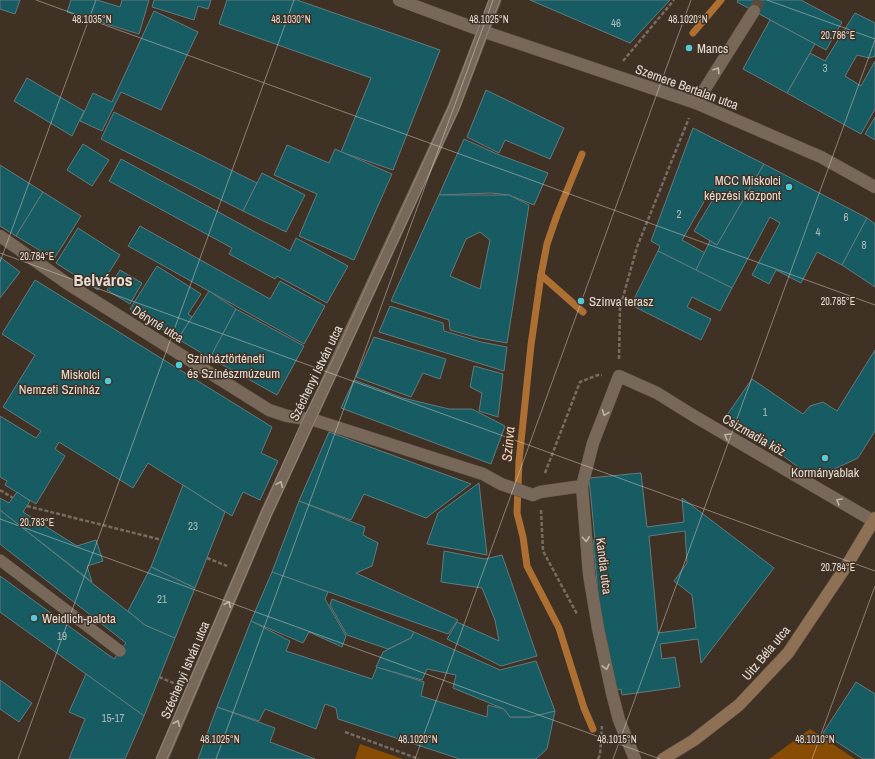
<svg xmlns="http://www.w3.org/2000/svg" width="875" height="759" viewBox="0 0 875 759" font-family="'Archivo Narrow',sans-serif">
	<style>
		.park { fill: #884c04 }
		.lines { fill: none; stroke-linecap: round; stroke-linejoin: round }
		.stream { stroke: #ae6f33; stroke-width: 7 }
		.building { fill: #175b63; stroke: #627b7f; fill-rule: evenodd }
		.street-tunnel { stroke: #594b3f; stroke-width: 12; stroke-dasharray: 12 6; stroke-linecap: butt }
		.lane-casing { stroke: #5c5045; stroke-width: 12 }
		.street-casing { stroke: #5c5045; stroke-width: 13 }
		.secondary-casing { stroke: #5c5045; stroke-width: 13 }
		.path { stroke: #786b61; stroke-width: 2.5; stroke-dasharray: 4 2; stroke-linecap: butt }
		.lane { stroke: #78685a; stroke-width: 11 }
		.street { stroke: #78685a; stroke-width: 12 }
		.secondary { stroke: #8e7054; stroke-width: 12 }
		.tram { stroke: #90847a; stroke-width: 1 }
		.oneway { stroke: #c0b4aa }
		.ticks { fill: none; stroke: #e6ddd5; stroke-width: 1; stroke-opacity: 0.45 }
		.poi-dot { fill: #53cbda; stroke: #403125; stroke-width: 1.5 }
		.labels { text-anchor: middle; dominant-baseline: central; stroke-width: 3; stroke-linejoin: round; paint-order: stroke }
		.number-label { font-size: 11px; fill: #b2bcb8 }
		.poi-label { font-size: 13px; fill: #e6ddd5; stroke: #403125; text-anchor: start }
		.street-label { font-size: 13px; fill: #e6ddd5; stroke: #403125 }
		.water-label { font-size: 14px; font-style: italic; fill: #fad6b9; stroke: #403125 }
		.district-label { font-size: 17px; font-weight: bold; fill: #e6ddd5; stroke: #403125 }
		.ticks-label { font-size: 10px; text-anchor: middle; fill: #e6ddd5; stroke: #403125; stroke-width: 3; stroke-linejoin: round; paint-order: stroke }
	</style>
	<rect width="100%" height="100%" fill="#403125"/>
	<g class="park">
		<path d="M810,729L855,759H769Z"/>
		<path d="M360,744L403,759H355Z"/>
	</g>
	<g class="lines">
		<g class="stream">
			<path d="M693,33L721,0"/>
			<path d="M582,154L557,215L547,244L541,275L531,345L519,461L517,513L523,537L527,566L559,628L584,708L593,729"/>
			<path d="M541,275L583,312"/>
		</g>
	</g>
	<g class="building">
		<path d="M0,0H20L15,14L0,9Z"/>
		<path d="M71,0H97L120,7L122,0H149L139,34L67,12Z"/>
		<path d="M154,0H211L208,9L198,6L194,20L152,7Z"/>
		<path d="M227,0H297L440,50L393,170L341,152L371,78L219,24Z"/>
		<path d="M530,0H670L630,43Z"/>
		<path d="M738,0H801L842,22L826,50L737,2Z"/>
		<path d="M154,11L198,32L161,110L121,92L102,131L80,121L93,93L112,102Z"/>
		<path d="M855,13L875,23V56L869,58L857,55L845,76L861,86L875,61V109L861,134L787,93L810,53L825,61Z"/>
		<path d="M770,20L815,44L787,93L743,69Z"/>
		<path d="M27,78L84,111L72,136L14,101Z"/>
		<path d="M486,90L564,128L550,159L505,140L499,153L467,137Z"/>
		<path d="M114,112L257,183L243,211L101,139Z"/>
		<path d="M875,117V140L865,134Z"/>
		<path d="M693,128L764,164L717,245L694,231L715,196L709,193L682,240L705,253L696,270L658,251L660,246L651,241Z"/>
		<path d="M464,139L497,154L548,173L534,205L509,195L491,193L439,195Z"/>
		<path d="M83,144L109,160L92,186L67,170Z"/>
		<path d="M287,145L329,163L335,149L392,174L354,260L299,236L317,194L274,175Z"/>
		<path d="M121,159L290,251L296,238L348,266L327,303L277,276L275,279L229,254L232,248L109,181Z"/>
		<path d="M764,164L867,218L842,265L817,252L801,283L776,270L769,284L752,275L780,223L770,217L732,288L696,270L710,241L717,245Z"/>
		<path d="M0,165L43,192L16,236L0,226Z"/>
		<path d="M262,173L305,195L286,232L243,211Z"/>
		<path d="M43,192L81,216L54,259L16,236Z"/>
		<path d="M439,195H509L529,205L507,343L479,338L450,330L449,320L391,301ZM480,232L490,240L480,289L450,276L466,239Z"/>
		<path d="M867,218L875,224V287L842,265Z"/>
		<path d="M140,226L270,299L280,281L325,306L304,344L128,246Z"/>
		<path d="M78,228L120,255L98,290L56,263Z"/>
		<path d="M658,251L732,288L720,311L692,297L687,307L711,319L701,340L631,305Z"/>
		<path d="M0,257L20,272L0,298Z"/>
		<path d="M157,266L201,294L188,314L192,317L178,339L130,309Z"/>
		<path d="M120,270L142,283L130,304L107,290Z"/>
		<path d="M35,280L272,427L261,453L278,461L260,500L243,492L232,516L148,463L133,488L59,442L55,449L65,456L36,504L5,485L7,481L0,477V416L36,438L41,431L3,407L35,355L2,334Z"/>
		<path d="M209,291L236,309L210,358L178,339Z"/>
		<path d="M390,306L443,323L444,331L481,342L507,347L504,371L379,332Z"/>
		<path d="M236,309L304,346L277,395L210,358Z"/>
		<path d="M374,337L446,359L440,379L423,373L411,397L356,377Z"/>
		<path d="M875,350V431L858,458L832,470L805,472L727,415L752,379L803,414L810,406L823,402L837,411Z"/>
		<path d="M474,366L503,374L498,417L479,411L482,393L470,387Z"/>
		<path d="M354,380L403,398L449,409H472L505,426L491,464L341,408Z"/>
		<path d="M329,432L471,484L426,518L364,494L351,520L299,501Z"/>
		<path d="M641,473L647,527L684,522L682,498L774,568L701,663L698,639L660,644L662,659L675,657L680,687L622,695L621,689L613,691L602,636L593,540H595L589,478ZM685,531L687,563L674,581L692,595L696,628L658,633L649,536Z"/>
		<path d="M479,483L487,555L427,544L438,513Z"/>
		<path d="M183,485L225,512L195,588L151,567Z"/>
		<path d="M17,492L30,501L23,512L77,546L96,540L103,561L87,566L92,582L0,510V498L9,503Z"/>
		<path d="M299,501L365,527L363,535L378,543L372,566L356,573L458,620L448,634L272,572Z"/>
		<path d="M0,510L145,625L175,638L144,716L0,612V576L114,659L126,643L0,544Z"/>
		<path d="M444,551L485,559L502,555L537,656L501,666L447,639L457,622L499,641L495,620L482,588L441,582Z"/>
		<path d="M151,567L195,588L175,638L145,625L128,611Z"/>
		<path d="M272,572L328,592L325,599L346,636L342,647L309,632L303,643L251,621Z"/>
		<path d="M332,599L414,632L411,638L388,649L347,635L330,605Z"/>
		<path d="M251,621L290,641L286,651L372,679L377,667L424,682L421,696L487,717L488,705L504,709L510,717H530L555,711L547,749L536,759H460L338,719L336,708L325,704L316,729L265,709L259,721L217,707Z"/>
		<path d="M414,632L500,670L536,661L555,711L530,717H510L504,709L453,688L456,675L427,669L422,680L376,667L383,652L411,638Z"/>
		<path d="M86,674L144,716L125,759H69L85,719L69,712Z"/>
		<path d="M0,680L32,703L19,722L0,709Z"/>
		<path d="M856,682L875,694V759H863L823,733Z"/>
		<path d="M217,707L275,728L270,742L315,759H198Z"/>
	</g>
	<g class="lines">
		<path class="street-tunnel" d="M754,11L760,0"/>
		<defs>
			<path id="lane" d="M0,560L120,651"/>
			<g id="street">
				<path d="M399,0L488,33L696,103L821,157L875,187"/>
				<path d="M696,103L754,11"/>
				<path d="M0,236L68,284L269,410L287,416L314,420L483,474L501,484L533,495L540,492L582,486"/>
				<path d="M162,759L266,514L454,107L495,0"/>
				<path d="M635,759L619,720L612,693L598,628L589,574L582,486L593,443L619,376L657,393L694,416L875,522"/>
			</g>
			<path id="secondary" d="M663,759L694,740L739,705L788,653L847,565L875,518"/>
		</defs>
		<use href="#lane" class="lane-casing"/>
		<use href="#street" class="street-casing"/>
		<use href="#secondary" class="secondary-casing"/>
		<g class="path">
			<path d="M623,61L674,0"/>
			<path d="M619,359L620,308L637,247L689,118"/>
			<path d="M545,473L580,382L598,375H602"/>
			<path d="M0,490L13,498"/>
			<path d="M27,506L162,540"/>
			<path d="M541,510L543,551L577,614"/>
			<path d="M207,558L227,566"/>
			<path d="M159,677L176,684"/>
			<path d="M345,732L419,759"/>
			<path d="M598,759L600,755L602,726"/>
		</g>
		<use href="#lane" class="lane"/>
		<use href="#street" class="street"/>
		<use href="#secondary" class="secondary"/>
		<g class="tram">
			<path d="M156,759L262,511L304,417L335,355L450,104L489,0"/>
			<path d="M167,759L271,516L459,109L500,0"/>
		</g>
	</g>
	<defs><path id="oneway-chevron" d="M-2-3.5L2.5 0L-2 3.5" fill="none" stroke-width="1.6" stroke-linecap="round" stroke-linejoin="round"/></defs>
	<g class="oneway">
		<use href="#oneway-chevron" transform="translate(717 70) rotate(-58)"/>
		<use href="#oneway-chevron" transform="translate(605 413) rotate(111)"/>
		<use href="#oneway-chevron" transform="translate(727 436) rotate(-150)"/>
		<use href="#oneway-chevron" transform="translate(280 484) rotate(-66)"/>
		<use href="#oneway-chevron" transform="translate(839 501) rotate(-150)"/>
		<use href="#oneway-chevron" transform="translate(586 539) rotate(85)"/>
		<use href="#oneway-chevron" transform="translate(228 604) rotate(-67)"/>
		<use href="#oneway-chevron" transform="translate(606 667) rotate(78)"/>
		<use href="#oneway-chevron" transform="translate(177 723) rotate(-67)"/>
	</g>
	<path class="ticks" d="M36,0L875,305M767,0L875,39M0,253L875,571M0,262L96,0M0,519L660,759M18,759L294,0M216,759L493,0M415,759L691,0M613,759L875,40M812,759L875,586"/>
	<g class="poi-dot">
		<circle cx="689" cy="48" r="4"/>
		<circle cx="789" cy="187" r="4"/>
		<circle cx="581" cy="301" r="4"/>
		<circle cx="179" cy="365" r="4"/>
		<circle cx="108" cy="381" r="4"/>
		<circle cx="825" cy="458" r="4"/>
		<circle cx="34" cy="618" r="4"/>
	</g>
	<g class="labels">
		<g class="number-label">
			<text x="616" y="23">46</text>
			<text x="825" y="68">3</text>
			<text x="679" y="214">2</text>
			<text x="846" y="217">6</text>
			<text x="818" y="232">4</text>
			<text x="864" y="245">8</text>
			<text x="765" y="412">1</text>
			<text x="193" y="526">23</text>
			<text x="162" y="599">21</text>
			<text x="62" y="636">19</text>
			<text x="113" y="718">15-17</text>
		</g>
		<g class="poi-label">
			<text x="697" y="48">Mancs</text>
			<text x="781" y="180" text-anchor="end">MCC Miskolci<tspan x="781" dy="15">képzési központ</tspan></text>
			<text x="589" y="301">Szinva terasz</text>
			<text x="187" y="358">Színháztörténeti<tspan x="187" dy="15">és Színészmúzeum</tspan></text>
			<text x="100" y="374" text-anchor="end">Miskolci<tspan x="100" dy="15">Nemzeti Színház</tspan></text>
			<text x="825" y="472" text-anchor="middle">Kormányablak</text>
			<text x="42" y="618">Weidlich-palota</text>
		</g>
		<g class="street-label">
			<text transform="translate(687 87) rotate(20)">Szemere Bertalan utca</text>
			<text transform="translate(158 324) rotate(32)">Déryné utca</text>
			<text transform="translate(316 373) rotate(-64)">Széchenyi István utca</text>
			<text transform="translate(754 435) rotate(30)">Csizmadia köz</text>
			<text transform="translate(604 566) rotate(83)">Kandia utca</text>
			<text transform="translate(766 653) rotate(-50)">Uitz Béla utca</text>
			<text transform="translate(185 670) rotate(-67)">Széchenyi István utca</text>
		</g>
		<g class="water-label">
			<text transform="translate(508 444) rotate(-85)">Szinva</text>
		</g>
		<g class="district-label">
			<text x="103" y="279">Belváros</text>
		</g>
	</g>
	<g class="ticks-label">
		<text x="92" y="23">48.1035°N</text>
		<text x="291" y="23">48.1030°N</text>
		<text x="489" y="23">48.1025°N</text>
		<text x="688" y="23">48.1020°N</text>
		<text x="838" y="39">20.786°E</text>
		<text x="37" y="260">20.784°E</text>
		<text x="838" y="305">20.785°E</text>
		<text x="37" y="526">20.783°E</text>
		<text x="838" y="571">20.784°E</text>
		<text x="220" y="743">48.1025°N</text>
		<text x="418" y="743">48.1020°N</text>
		<text x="617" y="743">48.1015°N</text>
		<text x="815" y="743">48.1010°N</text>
	</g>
</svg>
